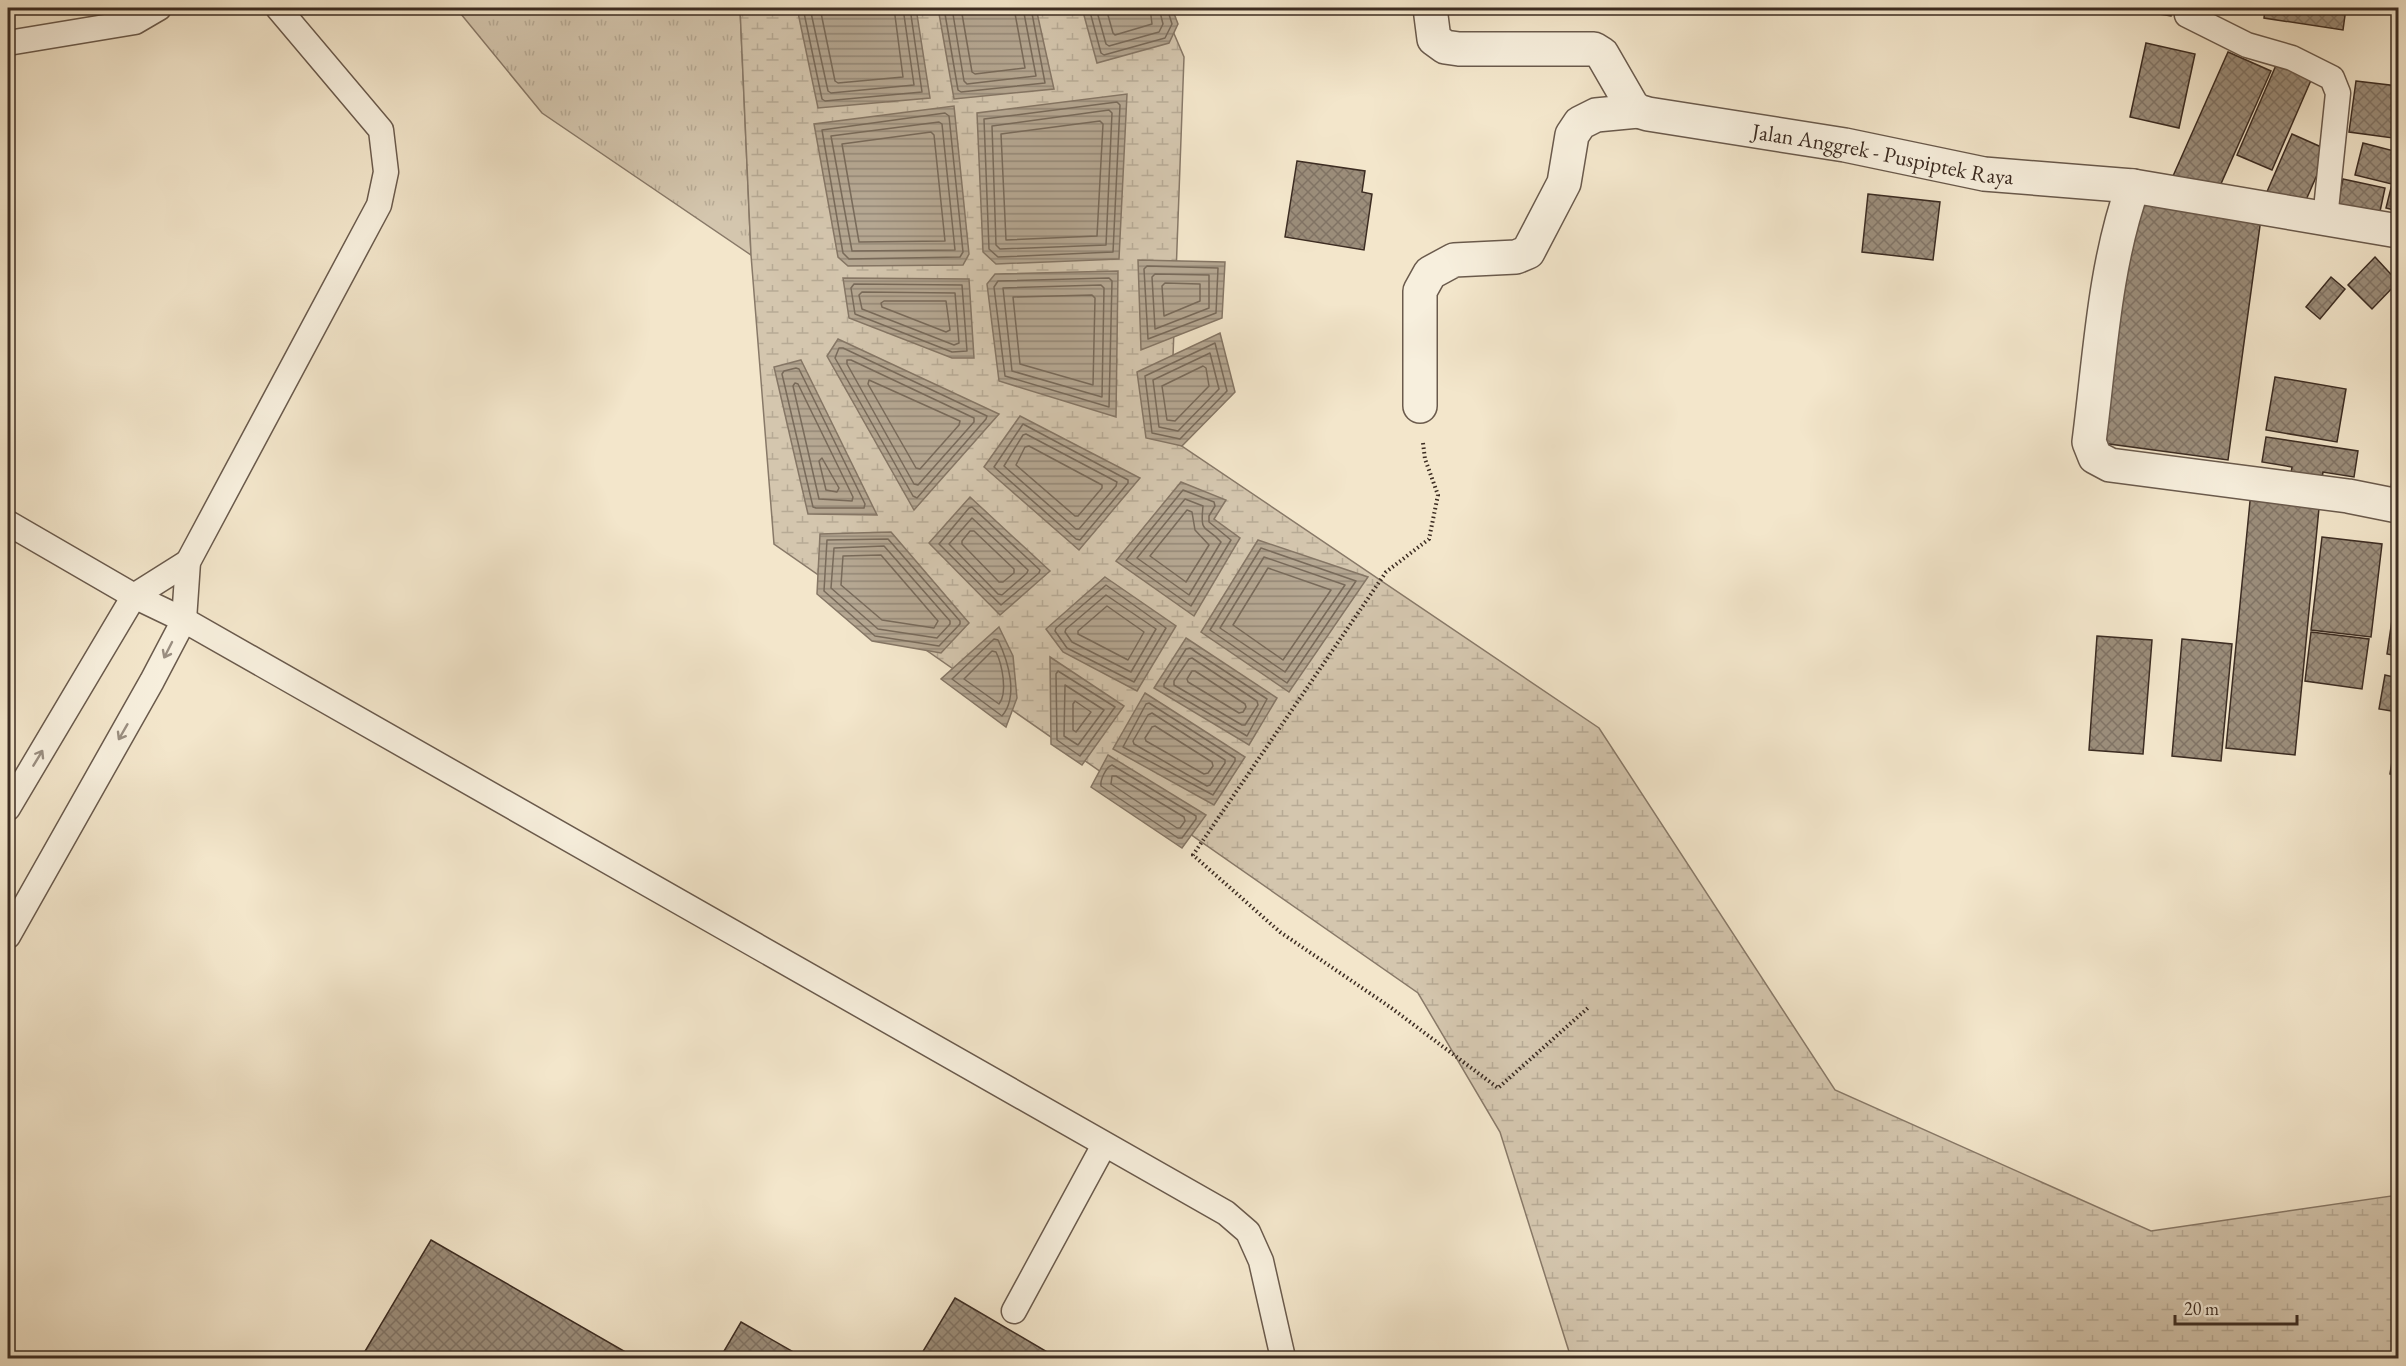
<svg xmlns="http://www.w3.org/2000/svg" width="2406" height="1366" viewBox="0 0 2406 1366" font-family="'EB Garamond',serif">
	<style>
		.grass { fill: url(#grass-tufts); stroke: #887968; stroke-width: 1.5 }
		.wetland { fill: url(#wetland-marsh); stroke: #887968; stroke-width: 1.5 }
		.water { fill: url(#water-rules); stroke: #857665; stroke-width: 1.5 }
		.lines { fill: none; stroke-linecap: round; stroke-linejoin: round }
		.shore { stroke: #786a5a; stroke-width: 1.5 }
		.building { fill: url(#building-cross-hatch); stroke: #3c2c22; stroke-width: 1.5 }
		.service-casing { stroke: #6a5a4c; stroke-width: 27 }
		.minor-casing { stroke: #6a5a4c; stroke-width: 36 }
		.path { stroke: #3c2c22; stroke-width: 4; stroke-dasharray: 1.5 3; stroke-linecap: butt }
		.service { stroke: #f7efdd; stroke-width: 24 }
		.minor { stroke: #f7efdd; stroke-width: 33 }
		.oneway { stroke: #9a8e80 }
		.labels { text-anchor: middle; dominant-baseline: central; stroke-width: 5; stroke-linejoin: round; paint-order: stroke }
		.street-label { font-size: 22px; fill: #3c2c22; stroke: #f7efdd }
	</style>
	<defs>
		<pattern id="grass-tufts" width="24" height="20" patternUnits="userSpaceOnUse" patternTransform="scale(1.5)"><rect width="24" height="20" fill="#d4c6ae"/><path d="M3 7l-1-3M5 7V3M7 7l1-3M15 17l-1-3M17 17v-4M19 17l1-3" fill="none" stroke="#b7aa95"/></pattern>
		<pattern id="wetland-marsh" width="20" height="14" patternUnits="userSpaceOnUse" patternTransform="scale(1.5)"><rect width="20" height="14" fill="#d4c6ae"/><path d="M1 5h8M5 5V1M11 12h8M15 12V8" fill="none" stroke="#b7aa95"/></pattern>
		<pattern id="water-rules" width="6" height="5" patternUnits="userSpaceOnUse" patternTransform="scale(1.5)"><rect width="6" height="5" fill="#b5a792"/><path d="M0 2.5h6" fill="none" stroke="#948877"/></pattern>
		<pattern id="building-cross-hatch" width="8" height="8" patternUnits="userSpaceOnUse" patternTransform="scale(1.5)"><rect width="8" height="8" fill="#9b8d7a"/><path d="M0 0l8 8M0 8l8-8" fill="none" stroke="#807364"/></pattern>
	</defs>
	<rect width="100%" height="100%" fill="#f3e6cb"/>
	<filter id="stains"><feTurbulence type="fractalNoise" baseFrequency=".00333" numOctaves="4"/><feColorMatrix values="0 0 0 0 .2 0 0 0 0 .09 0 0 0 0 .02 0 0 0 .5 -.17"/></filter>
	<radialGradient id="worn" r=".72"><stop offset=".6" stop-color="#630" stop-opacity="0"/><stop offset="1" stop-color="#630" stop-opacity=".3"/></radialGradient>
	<path class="grass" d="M456,8H740L751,255L542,113Z"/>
	<path class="wetland" d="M740,8H1163L1184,57L1170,438L1599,728L1835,1090L2151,1231L2398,1195V1358H1992L1961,1352L1956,1358H1571L1500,1132L1418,993L774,544L751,255Z"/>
	<g class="water">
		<path d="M797,8H916L930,98L818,108Z"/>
		<path d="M938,8H1036L1054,89L954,99Z"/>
		<path d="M1082,8H1172L1178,24L1169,43L1097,63Z"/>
		<path d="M1127,94L1119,259L996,264L983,252L977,113Z"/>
		<path d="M954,106L969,254L963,265L848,266L838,257L814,124Z"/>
		<path d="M1138,260L1225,262L1222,318L1141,350Z"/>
		<path d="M1118,271L1116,417L999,381L987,284L995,274Z"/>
		<path d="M843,278L969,279L974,358H952L849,318Z"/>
		<path d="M1220,333L1235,392L1182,446L1146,438L1137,372Z"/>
		<path d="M838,339L999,414L914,510L827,356Z"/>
		<path d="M801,360L877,515L808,514L774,367Z"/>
		<path d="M1020,416L1140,478L1079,550L984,467Z"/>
		<path d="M1181,482L1226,500L1214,519L1240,538L1194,616L1116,561Z"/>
		<path d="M970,497L1050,571L1000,615L929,543Z"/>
		<path d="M891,532L969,623L941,653L872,641L817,594L820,534Z"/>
		<path d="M1258,540L1368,577L1289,692L1201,632Z"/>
		<path d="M1105,577L1176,626L1137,691L1063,652L1046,629Z"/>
		<path d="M999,627L1013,656L1017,698L1006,727L941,679Z"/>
		<path d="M1186,638L1277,698L1249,745L1154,688Z"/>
		<path d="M1050,657L1124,706L1082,765L1051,744Z"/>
		<path d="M1145,693L1245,757L1214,805L1113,749Z"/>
		<path d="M1108,755L1206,815L1182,848L1091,787Z"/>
	</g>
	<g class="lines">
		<g class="shore">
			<path d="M803,8L822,99L825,101L922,92L910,8"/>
			<path d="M810,8L828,91L831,93L914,85L903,8"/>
			<path d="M820,8L835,81L838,83L903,77L894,8"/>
			<path d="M944,8L958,90L961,92L1045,83L1031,8"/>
			<path d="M952,8L964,81L967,84L1036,76L1023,8"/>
			<path d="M961,8L972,72L975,74L1025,68L1014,8"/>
			<path d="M1089,8L1101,53L1104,55L1165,38L1172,24L1167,8"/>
			<path d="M1096,8L1106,44L1109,46L1159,32L1163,24L1159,8"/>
			<path d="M1106,8L1113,33L1115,35L1152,24L1150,8"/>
			<path d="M1117,102L1120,105L1113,252L998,257L989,249L984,119Z"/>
			<path d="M1109,110L1112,113L1106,245L1000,249L996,245L992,126Z"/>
			<path d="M945,113L949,116L963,252L960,257L849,259L843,253L822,130Z"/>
			<path d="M1100,121L1103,124L1097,236L1006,240L1001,134Z"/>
			<path d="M939,122L942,124L955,250L852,251L831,136Z"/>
			<path d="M931,132L934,135L945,241L859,242L842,144Z"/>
			<path d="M1147,266L1218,268L1216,313L1148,339L1144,269Z"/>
			<path d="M1155,274L1209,275V308L1155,329L1152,277Z"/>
			<path d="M1109,278L1112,281L1109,407L1005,376L994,287L998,281Z"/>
			<path d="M1165,283L1200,284V301L1164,316L1162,286Z"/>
			<path d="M854,284L962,285L967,351L952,352L855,314L851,288Z"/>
			<path d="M1101,285L1104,288L1102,397L1012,371L1003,288Z"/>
			<path d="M862,292L955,293L959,343L954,345L862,309L859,295Z"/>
			<path d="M1092,295L1095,298L1093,385L1020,364L1013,297Z"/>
			<path d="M884,301H946L950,330L946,332L882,307L881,303Z"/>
			<path d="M1215,343L1227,391L1180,439L1152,433L1145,376Z"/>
			<path d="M839,348H843L987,416L986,419L917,498L913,496L835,358Z"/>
			<path d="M1210,353L1219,389L1178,431L1159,427L1153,380Z"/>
			<path d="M847,360H851L974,418V422L918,485L914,484L847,364Z"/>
			<path d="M1203,366L1206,368L1209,386L1175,421L1167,420L1162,386Z"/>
			<path d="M796,368L799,369L865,504L864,508H816L813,507L782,374L784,371Z"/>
			<path d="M869,380L960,421L959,425L920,469L916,468L868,384Z"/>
			<path d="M795,383L798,384L853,497L852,501L819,499L793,386Z"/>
			<path d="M1023,424L1128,480V483L1080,540L1076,539L994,467Z"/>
			<path d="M1026,434L1117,482L1116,486L1079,529H1076L1004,466L1023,435Z"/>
			<path d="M1029,446L1102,485V488L1078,516H1075L1016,465L1025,447Z"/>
			<path d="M822,458L839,488L837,492L826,490L819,461Z"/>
			<path d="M1183,490L1214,502L1215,506L1209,516V522L1231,540L1191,606L1126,560Z"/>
			<path d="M1185,499L1203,506C1200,535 1205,524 1221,542L1189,595L1137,558Z"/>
			<path d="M972,507L1040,570L1039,573L1001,605L939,544L969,508Z"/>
			<path d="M1187,510L1192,512L1195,530L1209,545L1186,582L1150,556Z"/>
			<path d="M972,518L1028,570L1027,573L1002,595L998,594L949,544Z"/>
			<path d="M970,531H974L1014,569V573L1003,582H999L962,544V541Z"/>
			<path d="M888,539L960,621V624L939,646L875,636L824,591L827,540Z"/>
			<path d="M884,546L950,621V624L937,638L878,629L831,588L834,548Z"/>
			<path d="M1261,548L1356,581L1287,683L1210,630Z"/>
			<path d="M881,555L938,621L934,628L882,620L841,585L843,556Z"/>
			<path d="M1264,557L1345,585L1285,672L1220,628Z"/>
			<path d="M1268,568L1331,590L1283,660L1233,625Z"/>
			<path d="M1106,585L1166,628L1134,682L1067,648L1055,631L1056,628Z"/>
			<path d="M1106,595L1156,629L1131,672L1072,642L1065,632L1066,629Z"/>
			<path d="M1107,606L1144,632L1128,660L1078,634V631Z"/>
			<path d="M994,639L998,640C1008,661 1019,696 1002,716L952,679Z"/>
			<path d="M1190,648L1267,699L1247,736L1164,687V684L1186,649Z"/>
			<path d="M992,651L996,652C1002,664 1008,693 999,704L964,679Z"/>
			<path d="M1192,658L1257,701L1258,705L1245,725H1242L1174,685V681L1189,659Z"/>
			<path d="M1058,671L1115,707L1080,756L1057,740L1056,674Z"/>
			<path d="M1192,671H1195L1245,704L1246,707L1243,712L1239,713L1188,682L1187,679Z"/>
			<path d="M1065,685L1104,710L1078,745L1064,736Z"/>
			<path d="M1075,701L1091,712L1076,732L1073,730V704Z"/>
			<path d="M1149,703L1235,758V761L1213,795L1123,747L1146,704Z"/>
			<path d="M1152,713L1225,760V763L1210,785L1207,786L1134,744L1133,741L1148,715Z"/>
			<path d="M1155,726L1212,762L1213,766L1208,773L1204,774L1146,741L1145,738L1152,727Z"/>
			<path d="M1112,765L1196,816V819L1182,838H1178L1101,786C1100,780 1106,767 1112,765Z"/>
			<path d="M1112,776H1116L1184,817L1185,821L1180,828H1177L1111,784Z"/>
		</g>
	</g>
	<g class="building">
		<path d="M2121,8H2172L2171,16Z"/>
		<path d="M2265,8H2346L2343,30L2264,18Z"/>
		<path d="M2146,43L2195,54L2179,128L2130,117Z"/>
		<path d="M2228,52L2271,71L2216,195L2173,176Z"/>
		<path d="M2277,63L2312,78L2272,170L2237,155Z"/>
		<path d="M2356,81L2398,86L2393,138L2349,132Z"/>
		<path d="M2292,134L2328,150L2302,209L2266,194Z"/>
		<path d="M2363,143L2398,152V211L2386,208L2392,184L2355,175Z"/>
		<path d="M1297,161L1365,171L1362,192L1372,194L1364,250L1285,237Z"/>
		<path d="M2343,179L2385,188L2379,216L2337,207Z"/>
		<path d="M1868,194L1940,202L1933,260L1862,252Z"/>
		<path d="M2137,194L2262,211L2228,460L2102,443Z"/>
		<path d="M2375,257L2398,282L2372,309L2348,285Z"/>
		<path d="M2331,277L2345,289L2320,319L2306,307Z"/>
		<path d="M2275,377L2346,389L2337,442L2266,430Z"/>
		<path d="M2266,437L2358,451L2354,477L2323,472L2321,486L2290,480L2292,467L2262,462Z"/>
		<path d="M2398,438V489L2391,488Z"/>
		<path d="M2251,491L2320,498L2295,755L2226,748Z"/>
		<path d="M2322,537L2382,544L2371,637L2311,630Z"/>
		<path d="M2392,620L2398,621V656L2387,654Z"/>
		<path d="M2311,632L2369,639L2362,689L2305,681Z"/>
		<path d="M2097,636L2152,640L2143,754L2089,750Z"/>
		<path d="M2182,639L2232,644L2221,761L2172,756Z"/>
		<path d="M2385,675L2398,678V712L2379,709Z"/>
		<path d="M2398,724V776L2390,774Z"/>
		<path d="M431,1240L636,1358H361Z"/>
		<path d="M955,1298L1049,1353L1046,1358H919Z"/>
		<path d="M741,1322L804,1358H720Z"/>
	</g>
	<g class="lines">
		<defs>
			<g id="service">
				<path d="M2187,15L2247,45L2292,58L2332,78L2338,93L2325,219"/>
				<path d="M8,43L135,22L159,8"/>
				<path d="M8,523L134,596L184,620L1226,1213L1248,1232L1261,1261L1283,1358"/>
				<path d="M8,808L134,596L188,562"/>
				<path d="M8,936L152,681L184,620L188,562L379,205L386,172L381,130L278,8"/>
				<path d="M1014,1311L1104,1145"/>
			</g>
			<g id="minor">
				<path id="s1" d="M1430,8L1434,39L1445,47L1459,49H1594L1602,54L1632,106L1638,111L1648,114L1845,145L1984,174L2133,186L2398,231"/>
				<path d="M2133,186C2104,267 2100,357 2089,442L2095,457L2110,465L2348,496L2398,506"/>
				<path d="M1420,406V291L1430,273L1454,260L1516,257L1528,252L1564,183L1572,135L1580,123L1596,115L1638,111"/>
			</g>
		</defs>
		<use href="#service" class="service-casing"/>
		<use href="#minor" class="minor-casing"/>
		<path class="path" d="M1423,443L1425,459L1438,495L1429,539L1386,572L1193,855L1280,932L1390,1007L1498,1088L1589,1007"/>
		<use href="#service" class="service"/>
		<use href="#minor" class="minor"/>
	</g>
	<defs><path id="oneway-shaft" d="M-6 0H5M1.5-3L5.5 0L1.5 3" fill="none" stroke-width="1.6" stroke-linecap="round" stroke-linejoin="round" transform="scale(1.5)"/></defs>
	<g class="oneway">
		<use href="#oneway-shaft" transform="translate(168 650) rotate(117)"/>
		<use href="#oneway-shaft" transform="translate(123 732) rotate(120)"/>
		<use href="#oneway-shaft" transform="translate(38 758) rotate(-59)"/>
	</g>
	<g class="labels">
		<g class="street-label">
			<text stroke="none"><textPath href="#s1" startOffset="520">Jalan Anggrek - Puspiptek Raya</textPath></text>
		</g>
	</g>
	<rect width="2406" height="1366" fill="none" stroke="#f3e6cb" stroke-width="30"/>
	<rect x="9" y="9" width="2388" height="1348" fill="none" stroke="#3c2c22" stroke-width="3"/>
	<rect x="15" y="15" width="2376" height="1336" fill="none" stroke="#3c2c22" stroke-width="1.5"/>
	<path d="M2175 1315v9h122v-9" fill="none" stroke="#3c2c22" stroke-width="3"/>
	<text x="2184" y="1315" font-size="18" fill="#3c2c22" stroke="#f7efdd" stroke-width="4.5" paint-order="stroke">20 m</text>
	<rect width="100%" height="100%" filter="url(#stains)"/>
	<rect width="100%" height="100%" fill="url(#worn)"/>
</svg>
